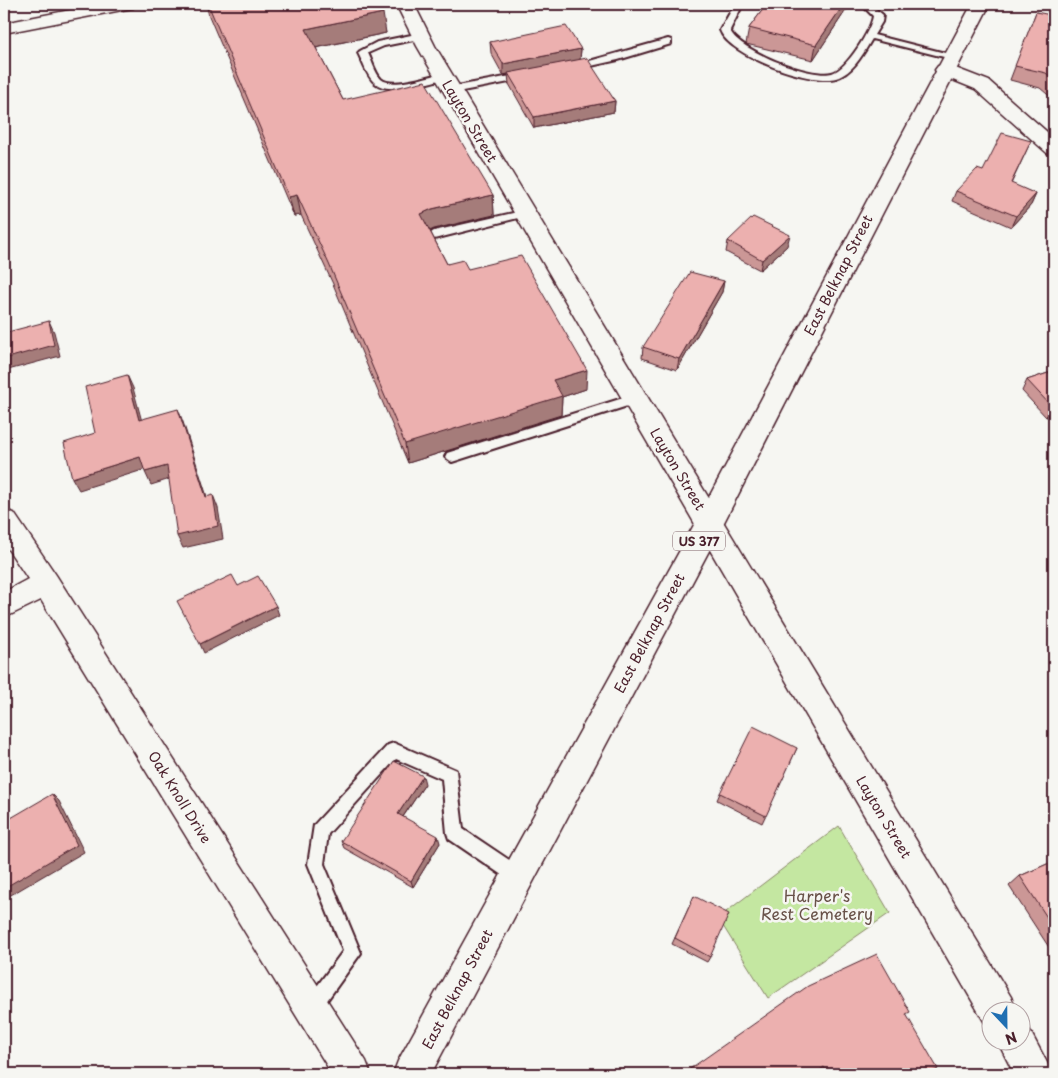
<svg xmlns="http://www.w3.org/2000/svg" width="1058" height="1078" viewBox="0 0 1058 1078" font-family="'Playpen Sans',sans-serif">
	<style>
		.green { fill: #c4e7a1; stroke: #878366 }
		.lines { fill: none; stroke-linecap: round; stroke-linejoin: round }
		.service-casing { stroke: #4a1f2b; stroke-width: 4 }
		.minor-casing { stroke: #4a1f2b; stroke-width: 3 }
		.primary-casing { stroke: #4a1f2b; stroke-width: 3 }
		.service { fill: #f6f6f2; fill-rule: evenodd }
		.minor { fill: #f6f6f2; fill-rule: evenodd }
		.primary { fill: #f6f6f2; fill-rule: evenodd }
		.wall { fill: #cb9796; stroke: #4a1f2b }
		.shaded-wall { fill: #a57b7a; stroke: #4a1f2b }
		.building { fill: #ecb0af; stroke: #4a1f2b }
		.labels { text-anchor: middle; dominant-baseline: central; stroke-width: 5; stroke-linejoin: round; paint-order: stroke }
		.shield { fill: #f6f6f2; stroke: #7e6067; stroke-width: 1 }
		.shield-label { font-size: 12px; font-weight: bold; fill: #4a1f2b }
		.street-label { font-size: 14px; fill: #4a1f2b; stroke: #f6f6f2 }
		.near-park-label { font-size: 16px; fill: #685148; stroke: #f6f6f2 }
	</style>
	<rect width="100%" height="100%" fill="#f6f6f2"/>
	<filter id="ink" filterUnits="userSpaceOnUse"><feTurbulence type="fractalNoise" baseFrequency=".02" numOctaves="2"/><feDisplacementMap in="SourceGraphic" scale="10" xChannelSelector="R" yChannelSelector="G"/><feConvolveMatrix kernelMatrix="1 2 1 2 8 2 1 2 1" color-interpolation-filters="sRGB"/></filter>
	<g filter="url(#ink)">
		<path class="green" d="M839,826L890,913L768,998L718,918Z"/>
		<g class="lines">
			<defs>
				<g id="service">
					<path d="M735,4H743L730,30C737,50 811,79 832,73C847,69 871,30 873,16L861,4H870L883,15L882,22L874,35L957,56L952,59L872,39C863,54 853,73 836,78C811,85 729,56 720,30Z"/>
					<path d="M421,33L424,34V38L384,46L368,53C372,61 375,73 381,79C392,89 430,76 444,73L447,74V78C430,82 391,96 375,83C367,77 363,62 358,53L360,51L377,42Z"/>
					<path d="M668,39L671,40V44L618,60L573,70L568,67Z"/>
					<path d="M527,73L530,74V78L452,93L447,90L452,87Z"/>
					<path d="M526,210L530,211V215L434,239L428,235L434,231Z"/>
					<path d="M636,394L640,396L642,399L640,402L452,462L445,457L447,453Z"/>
					<path d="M394,743L456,770L463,829L524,870L526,876L524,882L518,884L512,882L449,839L447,833L442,779L396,759L328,834L324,864L361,953L318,1013L312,1016L306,1013L303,1007L306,1001L343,951L308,864L314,825L388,745Z"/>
				</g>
				<g id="minor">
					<path d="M101,4H136L133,8L127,9L4,33V23Z"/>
					<path d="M396,4H414L435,46L1011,997L1016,1010H990V1025L985,1023L417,46Z"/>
					<path d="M945,64L989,81L1054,138V155L1047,153L975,89L938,74L935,70L938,66Z"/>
					<path d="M4,510L14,513L56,575L366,1061L371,1074H332L41,600L4,618V592L28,579L4,543Z"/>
					<path d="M1020,1024L1028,1027L1053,1074H1014L997,1040H1020Z"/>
				</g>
				<path id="primary" d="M972,4H990L720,530L431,1074H393L398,1061L700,514Z"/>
			</defs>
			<use href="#service" class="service-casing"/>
			<use href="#minor" class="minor-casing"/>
			<use href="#primary" class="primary-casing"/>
			<use href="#service" class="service"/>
			<use href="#minor" class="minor"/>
			<use href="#primary" class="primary"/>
		</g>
		<g class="wall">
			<path d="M206,4H378L386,33L316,48L343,100L493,195L494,215L434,229L430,231L447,264L468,269L586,389L562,397L561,415L408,463L333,284L301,215L294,216L209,16Z"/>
			<path d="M767,4H850L813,60L746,44L749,28Z"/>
			<path d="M1036,12L1054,18V100L1040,88L1010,80Z"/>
			<path d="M490,42L581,49L580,59L615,101L614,112L534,128L509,84L508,74L503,75L491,53Z"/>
			<path d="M1031,141L1011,184L1036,194L1031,205L1011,227L952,201L956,191L983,171Z"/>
			<path d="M728,241L787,246L760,270L726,252Z"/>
			<path d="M724,281L722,292L677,370L642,358L643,347Z"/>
			<path d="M1054,371V414L1046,417L1022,391L1027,380Z"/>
			<path d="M797,748L762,823L717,800L720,793Z"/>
			<path d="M425,784L403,817L440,843L413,887L344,848L341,841Z"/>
			<path d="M1054,861V955L1009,886L1020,876Z"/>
			<path d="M694,896L710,957L707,962L672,944Z"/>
			<path d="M906,1015L929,1074H818L817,1073L815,1074H683L684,1073Z"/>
		</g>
		<g class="shaded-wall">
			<path d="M844,4H850L813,60L816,45Z"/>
			<path d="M383,13L386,33L310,49L306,29Z"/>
			<path d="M581,49L580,60L503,75V64Z"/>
			<path d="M615,101L614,112L534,128V117Z"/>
			<path d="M1036,194L1031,205L1011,227L1016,216Z"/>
			<path d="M297,195L301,215L294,216L289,197Z"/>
			<path d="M493,195L494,215L434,229L423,234L421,214L432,209Z"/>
			<path d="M790,235L787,246L760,270L762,260Z"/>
			<path d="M724,281L722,292L677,370L679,359Z"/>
			<path d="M49,321L54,332L60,356L8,370L4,362V359Z"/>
			<path d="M587,370L586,389L562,397L561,415L408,463L405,444L553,380Z"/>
			<path d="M127,375L133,388L145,433L139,420Z"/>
			<path d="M1054,406V414L1046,417L1052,407Z"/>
			<path d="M178,409L183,422L211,509L206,497Z"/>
			<path d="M140,457L146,469L79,490L72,478Z"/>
			<path d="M167,466L173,478L151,485L145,472Z"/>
			<path d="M213,495L218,508L223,539L183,548L177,536Z"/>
			<path d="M276,606L279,615L204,653L200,644Z"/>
			<path d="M423,776L425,784L400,821L398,814Z"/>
			<path d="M52,794L59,801L84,852L4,899V888Z"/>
			<path d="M438,836L440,843L413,887L411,881Z"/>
		</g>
		<g class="building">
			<path d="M208,4H378L383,13L306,29L343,100L425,81L493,195L432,209L421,214L447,264L463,260L468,269L521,256L587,370L553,380L562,396L405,444L329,264L297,195L289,197Z"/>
			<path d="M767,4H844L816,45L749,28Z"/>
			<path d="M1036,12L1051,15L1054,18V80L1046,73L1015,66Z"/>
			<path d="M566,26L581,49L503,64L490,42Z"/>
			<path d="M587,58L615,101L534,117L508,73Z"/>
			<path d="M1002,133L1031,141L1011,183L1036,194L1016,216L956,191L977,169L983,171Z"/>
			<path d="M753,217L790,235L762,260L728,241Z"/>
			<path d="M690,272L724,281L679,359L643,347Z"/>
			<path d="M49,321L54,345L4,359V333Z"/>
			<path d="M1054,371V406L1052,407L1027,380Z"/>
			<path d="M127,375L139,420L178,409L206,497L213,495L218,526L177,536L167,466L145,472L140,457L72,478L64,443L95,433L85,387Z"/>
			<path d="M232,575L238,586L258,576L276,606L200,644L177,601Z"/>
			<path d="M753,726L797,748L766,816L720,793Z"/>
			<path d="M394,761L423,776L398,814L438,836L411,881L341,841Z"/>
			<path d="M52,794L77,845L4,888V822Z"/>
			<path d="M1054,861V928L1020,876Z"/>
			<path d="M694,896L729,914L710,957L675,938Z"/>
			<path d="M877,954L910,1012L906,1014L938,1069L928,1074H829L824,1067L815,1074H685L684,1073L808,986Z"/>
		</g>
	</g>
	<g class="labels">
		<rect class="shield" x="673" y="531.5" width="52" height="19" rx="4"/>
		<g class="shield-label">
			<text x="699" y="541">US 377</text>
		</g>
		<g class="street-label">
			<text transform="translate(470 121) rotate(59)">Layton Street</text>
			<text transform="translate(838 275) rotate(-63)">East Belknap Street</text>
			<text transform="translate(678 469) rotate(59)">Layton Street</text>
			<text transform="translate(649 633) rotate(-62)">East Belknap Street</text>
			<text transform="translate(180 797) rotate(58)">Oak Knoll Drive</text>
			<text transform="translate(884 817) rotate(59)">Layton Street</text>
			<text transform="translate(457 989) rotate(-62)">East Belknap Street</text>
		</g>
		<g class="near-park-label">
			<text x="817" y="895">Harper's<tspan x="817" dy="18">Rest Cemetery</tspan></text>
		</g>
	</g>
	<rect width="1058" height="1078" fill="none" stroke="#f6f6f2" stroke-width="20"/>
	<rect x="10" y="10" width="1038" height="1058" fill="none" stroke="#4a1f2b" stroke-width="2" filter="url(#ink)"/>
	<g transform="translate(1006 1026) rotate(158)"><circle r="24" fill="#f6f6f2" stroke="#b1a0a2"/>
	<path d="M0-4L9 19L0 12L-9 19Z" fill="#1f6fb2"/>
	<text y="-8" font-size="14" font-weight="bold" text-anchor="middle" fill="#4a1f2b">N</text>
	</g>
</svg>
